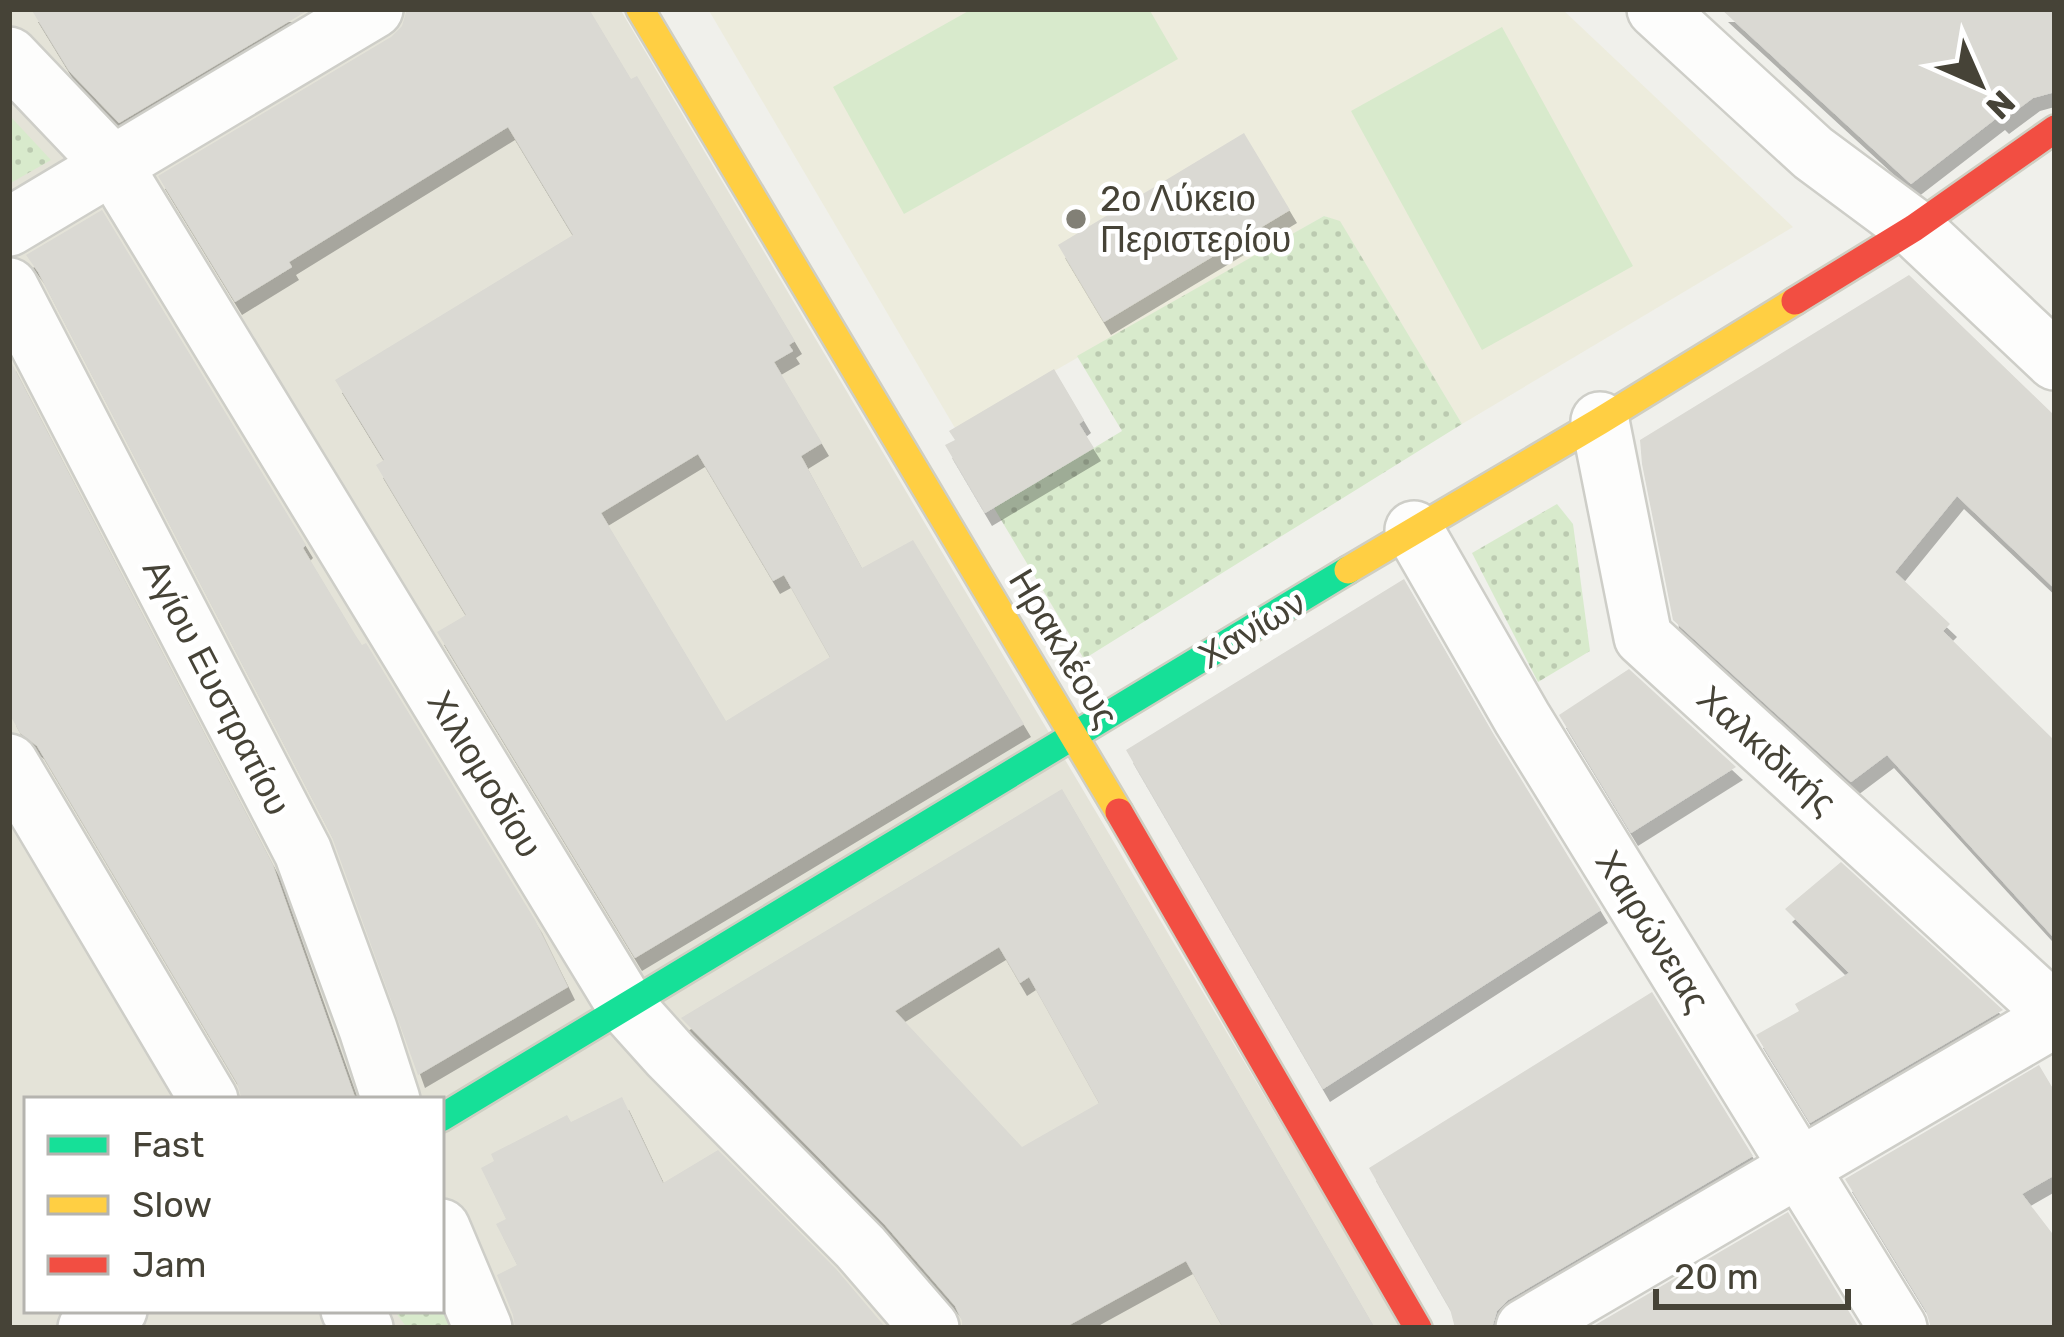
<svg xmlns="http://www.w3.org/2000/svg" width="2064" height="1337" viewBox="0 0 2064 1337" font-family="Rubik,sans-serif">
	<style>
		.residential { fill: #e4e3d8; fill-rule: evenodd }
		.education { fill: #edecdd }
		.green { fill: url(#green-dots) }
		.pitch { fill: #d8eacc }
		.building { fill: #dad9d3; fill-rule: evenodd; filter: url(#shadow) }
		.lines { fill: none; stroke-linecap: round; stroke-linejoin: round }
		.street-casing { stroke: #cecec8; stroke-width: 62 }
		.fast-casing { stroke: #cfcec2; stroke-width: 32 }
		.slow-casing { stroke: #cfcec2; stroke-width: 32 }
		.jam-casing { stroke: #cfcec2; stroke-width: 32 }
		.street { stroke: #fdfdfc; stroke-width: 57 }
		.fast { stroke: #16e098; stroke-width: 27 }
		.slow { stroke: #ffcf43; stroke-width: 27 }
		.jam { stroke: #f24e42; stroke-width: 27 }
		.poi-dot { fill: #828076; stroke: #fff; stroke-width: 4.5 }
		.labels { text-anchor: middle; dominant-baseline: central; stroke-width: 9; stroke-linejoin: round; paint-order: stroke }
		.poi-label { font-size: 36px; fill: #464337; stroke: #fff; text-anchor: start }
		.street-label { font-size: 36px; fill: #464337; stroke: #fff }
	</style>
	<defs>
		<pattern id="green-dots" width="8" height="8" patternUnits="userSpaceOnUse" patternTransform="scale(3)"><rect width="8" height="8" fill="#d8eacc"/><path d="M2 2h.1M6 6h.1" fill="none" stroke="#bbcab0" stroke-width="1.8" stroke-linecap="round"/></pattern>
		<filter id="shadow"><feDropShadow dx="7" dy="13" stdDeviation="0" flood-color="#0004"/></filter>
	</defs>
	<rect width="100%" height="100%" fill="#f0f0eb"/>
	<path class="residential" d="M9,9H620L1402,1328H9ZM27,1100H441V1310H27Z"/>
	<path class="education" d="M708,9H1562L1793,227L1462,424L1340,222L1324,216L955,428Z"/>
	<g class="green">
		<path d="M9,115L51,160L9,184Z"/>
		<path d="M1324,216L1340,221L1462,424L1084,659L994,508L1122,431L1077,356Z"/>
		<path d="M1557,504L1573,524L1590,651L1538,682L1472,553Z"/>
		<path d="M441,1306L450,1328H407L394,1310H441Z"/>
	</g>
	<g class="pitch">
		<path d="M972,9H1149L1178,59L904,214L833,87Z"/>
		<path d="M1502,27L1633,266L1482,350L1351,111Z"/>
	</g>
	<g class="building">
		<path d="M31,9H310L119,123L69,71Z"/>
		<path d="M407,9H589L631,79L637,76L795,341L789,345L793,351L774,362L822,443L801,456L862,568L913,540L1024,724L635,958L437,632L466,615L376,465L384,460L335,380L573,235L508,127L289,262L292,267L235,302L158,176L391,37L402,26ZM698,454L773,581L784,575L830,657L726,721L601,513Z"/>
		<path d="M1721,9H2055V92L2033,98L2002,121L1998,117L1911,184Z"/>
		<path d="M1244,133L1290,210L1104,322L1058,245Z"/>
		<path d="M102,210L306,545L303,548L356,636L362,645L366,643L535,920L568,987L418,1075L332,837L38,272L26,255Z"/>
		<path d="M1909,275L2055,416V589L1957,496L1895,572L1950,624L1943,631L2055,741V939L1887,755L1851,782L1673,620L1642,464L1640,440Z"/>
		<path d="M9,358L273,865L356,1100H242L237,1083L37,746L20,733L9,713Z"/>
		<path d="M1054,369L1084,420L1079,424L1094,448L985,513L945,445L955,440L949,431Z"/>
		<path d="M1404,579L1494,735L1601,910L1323,1089L1126,750Z"/>
		<path d="M1629,669L1736,767L1631,833L1559,715Z"/>
		<path d="M1062,789L1375,1328H1223L1186,1261L1064,1328H962V1321L955,1306L885,1225L681,1018ZM999,947L1020,983L1029,977L1099,1103L1022,1147L895,1011Z"/>
		<path d="M1841,862L2003,1010L1810,1123L1756,1035L1799,1011L1795,1004L1849,973L1785,909Z"/>
		<path d="M1652,992L1753,1156L1508,1300L1497,1311L1492,1328H1455L1450,1309L1369,1168Z"/>
		<path d="M2039,1065L2055,1092V1175L2022,1194L2055,1237V1328H1931L1926,1311L1845,1179Z"/>
		<path d="M622,1097L663,1183L718,1150L836,1269L886,1328H515L513,1315L497,1275L517,1265L496,1224L506,1219L481,1168L494,1161L491,1154L567,1115L571,1122Z"/>
		<path d="M1788,1212L1859,1328H1590Z"/>
	</g>
	<g class="lines">
		<defs>
			<g id="street">
				<path d="M1656,9L1813,153L1914,228L2055,361"/>
				<path d="M9,56L113,165L626,1006L670,1055L860,1247L930,1328"/>
				<path d="M9,227L374,9"/>
				<path d="M9,287L303,852L368,1029L391,1100"/>
				<path d="M1600,421L1643,637L2055,1013"/>
				<path d="M1414,530L1522,718L1898,1328"/>
				<path d="M9,763L209,1100"/>
				<path d="M441,1228L483,1328"/>
				<path d="M350,1310L364,1328"/>
				<path d="M87,1328L118,1310"/>
				<path d="M1525,1328L2055,1018"/>
			</g>
			<path id="fast" d="M441,1118L1348,570"/>
			<g id="slow">
				<path d="M640,9L1119,812"/>
				<path d="M1348,570L1600,421L1795,301"/>
			</g>
			<g id="jam">
				<path d="M1795,301L1914,228L2055,129"/>
				<path d="M1119,812L1418,1328"/>
			</g>
		</defs>
		<use href="#street" class="street-casing"/>
		<use href="#fast" class="fast-casing"/>
		<use href="#slow" class="slow-casing"/>
		<use href="#jam" class="jam-casing"/>
		<use href="#street" class="street"/>
		<use href="#fast" class="fast"/>
		<use href="#slow" class="slow"/>
		<use href="#jam" class="jam"/>
	</g>
	<circle class="poi-dot" cx="1076" cy="219" r="12"/>
	<g class="labels">
		<g class="poi-label">
			<text x="1100" y="198">2ο Λύκειο<tspan x="1100" dy="41">Περιστερίου</tspan></text>
		</g>
		<g class="street-label">
			<text transform="translate(1252 629) rotate(-31)">Χανίων</text>
			<text transform="translate(1064 648) rotate(59)">Ηρακλέους</text>
			<text transform="translate(217 687) rotate(63)">Αγίου Ευστρατίου</text>
			<text transform="translate(1767 750) rotate(42)">Χαλκιδικής</text>
			<text transform="translate(485 774) rotate(59)">Χιλιομοδίου</text>
			<text transform="translate(1653 931) rotate(58)">Χαιρώνειας</text>
		</g>
	</g>
	<rect width="2064" height="1337" fill="none" stroke="#464337" stroke-width="24"/>
	<rect x="24" y="1097" width="420" height="216" fill="#ffffff" stroke="#b5b4af" stroke-width="3"/>
	<rect x="48" y="1136" width="60" height="18" fill="#16e098" stroke="#b5b4af" stroke-width="3"/>
	<text x="132" y="1157" font-size="36" fill="#464337">Fast</text>
	<rect x="48" y="1196" width="60" height="18" fill="#ffcf43" stroke="#b5b4af" stroke-width="3"/>
	<text x="132" y="1217" font-size="36" fill="#464337">Slow</text>
	<rect x="48" y="1256" width="60" height="18" fill="#f24e42" stroke="#b5b4af" stroke-width="3"/>
	<text x="132" y="1277" font-size="36" fill="#464337">Jam</text>
	<g transform="translate(1980 84) rotate(135)" stroke="#ffffff" stroke-width="9" paint-order="stroke">
	<path d="M0-9L21 45L0 30L-21 45Z" fill="#464337"/>
	<text y="-18" font-size="33" font-weight="bold" text-anchor="middle" fill="#464337">N</text>
	</g>
	<path d="M1656 1289v18h192v-18" fill="none" stroke="#464337" stroke-width="6"/>
	<text x="1674" y="1289" font-size="36" fill="#464337" stroke="#ffffff" stroke-width="9" paint-order="stroke">20 m</text>
</svg>
